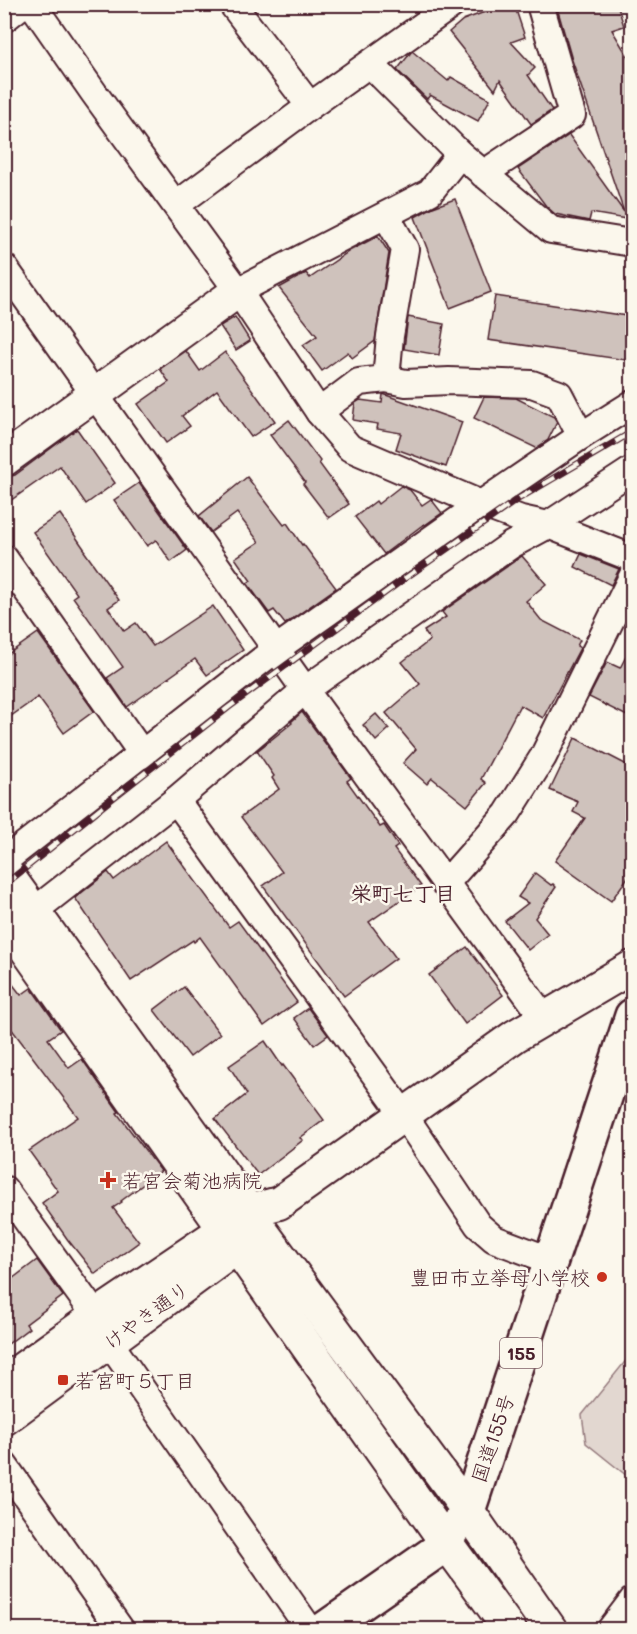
<svg xmlns="http://www.w3.org/2000/svg" width="637" height="1634" viewBox="0 0 637 1634" font-family="Mali,'Klee One',sans-serif">
	<style>
		.green { fill: #e2d7d0; stroke: #967b7e; stroke-width: 1.5 }
		.building { fill: #cfc2bc; stroke: #4a1f2b; stroke-width: 1.5 }
		.lines { fill: none; stroke-linecap: round; stroke-linejoin: round }
		.minor-casing { stroke: #4a1f2b; stroke-width: 30 }
		.tertiary-casing { stroke: #4a1f2b; stroke-width: 36 }
		.trunk-casing { stroke: #4a1f2b; stroke-width: 38 }
		.minor { stroke: #fbf7ec; stroke-width: 26 }
		.tertiary { stroke: #fbf7ec; stroke-width: 32 }
		.trunk { stroke: #fbf7ec; stroke-width: 33 }
		.rail-casing { stroke: #4a1f2b; stroke-width: 7 }
		.rail { stroke: #fbf7ec; stroke-width: 4.5; stroke-dasharray: 14; stroke-linecap: butt }
		.poi-dot { fill: #c8321e; stroke: #fbf7ec; stroke-width: 2 }
		.labels { text-anchor: middle; dominant-baseline: central; stroke-width: 5; stroke-linejoin: round; paint-order: stroke }
		.shield { fill: #fbf7ec; stroke: #7f6065; stroke-width: 1.5 }
		.shield-label { font-size: 18px; font-weight: bold; fill: #4a1f2b }
		.poi-label { font-size: 20px; fill: #4a1f2b; stroke: #fbf7ec; text-anchor: start }
		.street-label { font-size: 20px; fill: #4a1f2b; stroke: #fbf7ec }
		.neighbourhood-label { font-size: 21px; font-weight: bold; fill: #4a1f2b; stroke: #fbf7ec }
	</style>
	<rect width="100%" height="100%" fill="#fbf7ec"/>
	<filter id="ink" filterUnits="userSpaceOnUse"><feTurbulence type="fractalNoise" baseFrequency=".0167" numOctaves="2"/><feDisplacementMap in="SourceGraphic" scale="12" xChannelSelector="R" yChannelSelector="G"/><feConvolveMatrix kernelMatrix="1 2 1 2 8 2 1 2 1" color-interpolation-filters="sRGB"/></filter>
	<g filter="url(#ink)">
		<path class="green" d="M632,1353V1480L586,1443L582,1415Z"/>
		<g class="building">
			<path d="M507,4H514L525,37L511,42L535,68L528,75L552,110L531,124L500,80L495,90L449,32L463,20Z"/>
			<path d="M556,4H617L624,26L612,30L633,65V228L629,227L626,219L591,213L589,221L555,214L546,206L518,169L569,135L624,212L572,60Z"/>
			<path d="M412,51L448,81L451,77L490,99L478,121L430,95L427,99L397,70Z"/>
			<path d="M455,199L491,292L450,308L415,217L433,207Z"/>
			<path d="M378,236L389,253L375,341L352,358L348,352L322,371L303,345L317,336L279,288L306,273L310,278L351,250Z"/>
			<path d="M495,296L633,317V361L488,340Z"/>
			<path d="M235,317L250,341L236,350L220,326Z"/>
			<path d="M408,317L444,324L439,355L404,349Z"/>
			<path d="M186,351L200,371L225,352L275,421L251,437L217,390L182,416L190,426L166,443L138,404L169,382L160,369Z"/>
			<path d="M383,394L462,422L446,467L396,449L401,433L377,429L378,424L353,420L355,403L360,400L382,403Z"/>
			<path d="M484,397L516,398L554,417L557,422L548,440L536,448L474,418Z"/>
			<path d="M289,420L320,461L319,463L349,504L329,518L303,484L305,482L270,435Z"/>
			<path d="M77,429L115,483L86,504L60,466L4,505V478L15,475Z"/>
			<path d="M247,477L284,525L287,523L302,545L303,544L336,588L285,624L274,610L269,613L247,583L251,581L235,558L259,542L237,513L211,532L199,516Z"/>
			<path d="M139,483L187,550L171,562L156,540L147,546L114,500Z"/>
			<path d="M401,486L410,490L422,505L431,499L442,513L425,525L424,524L384,554L355,517L376,501L378,504Z"/>
			<path d="M60,514L85,550L84,551L119,600L108,608L124,631L136,623L153,646L213,606L243,650L207,675L195,659L127,707L107,678L123,667L73,597L77,594L33,532Z"/>
			<path d="M581,554L619,569L611,585L575,567Z"/>
			<path d="M522,556L546,584L526,601L541,620L580,640L577,646L580,648L543,718L520,705L481,779L486,783L467,806L432,778L427,784L403,763L416,749L386,713L420,684L402,662L430,640L424,631L446,617L442,612Z"/>
			<path d="M38,633L94,711L64,733L38,697L4,721V657Z"/>
			<path d="M633,643V719L589,697L607,662L620,668Z"/>
			<path d="M302,712L351,778L347,781L380,827L384,825L398,846L394,849L421,886L369,922L396,958L344,996L263,886L282,872L241,817L279,789L272,778L274,776L257,751L292,723L291,722Z"/>
			<path d="M376,714L389,729L376,741L363,725Z"/>
			<path d="M575,738L633,768V870L611,901L555,861L585,818L573,812L578,802L550,790Z"/>
			<path d="M166,841L229,927L238,921L297,1002L264,1026L200,937L194,942L193,940L131,981L75,898L108,872L114,880Z"/>
			<path d="M535,873L551,885L553,884L556,887L535,918L548,934L528,950L505,921L528,903L518,897Z"/>
			<path d="M467,947L503,995L465,1024L429,975Z"/>
			<path d="M4,973L21,995L31,988L61,1030L48,1039L69,1068L82,1059L119,1112L117,1113L161,1171L121,1201L122,1202L113,1208L139,1242L95,1274L68,1240L42,1203L58,1191L29,1151L78,1117L4,1019Z"/>
			<path d="M184,987L220,1034L190,1057L154,1010Z"/>
			<path d="M308,1008L328,1035L314,1045L294,1018Z"/>
			<path d="M265,1041L282,1066L283,1065L324,1120L300,1138L303,1140L258,1175L215,1119L247,1094L229,1066Z"/>
			<path d="M37,1260L63,1296L26,1324L29,1328L4,1347V1285Z"/>
		</g>
		<g class="lines">
			<defs>
				<g id="minor">
					<path d="M32,4L94,93L238,291L319,412L350,448L481,504L521,519L548,525L632,558"/>
					<path d="M232,4L310,106"/>
					<path d="M4,19L23,4"/>
					<path d="M370,64L460,154L551,230L632,243"/>
					<path d="M483,174L572,115L540,4"/>
					<path d="M176,205L310,106L453,4"/>
					<path d="M386,215L405,249L390,336L386,379"/>
					<path d="M4,267L305,690L544,1018"/>
					<path d="M238,291L430,192L460,154"/>
					<path d="M319,412L359,382L386,379L406,383L449,381L532,384L559,394L581,436"/>
					<path d="M4,558L143,755"/>
					<path d="M176,800L404,1115L478,1225L494,1239L552,1261"/>
					<path d="M4,861L276,649L481,504L581,436L632,404"/>
					<path d="M445,884L507,814L543,757L632,577"/>
					<path d="M34,911L176,800L305,690L511,545L548,525L632,470"/>
					<path d="M4,1189L96,1316"/>
					<path d="M109,1342L310,1630"/>
					<path d="M4,1465L121,1630"/>
					<path d="M610,1630L632,1601"/>
				</g>
				<g id="tertiary">
					<path d="M4,460L238,291"/>
					<path d="M4,870L249,1211L261,1230L468,1511L551,1630"/>
					<path d="M4,918L445,1541L510,1630"/>
					<path d="M4,1382L96,1316L225,1229L249,1211L279,1203L515,1036L632,967"/>
					<path d="M4,1419L255,1234"/>
				</g>
				<path id="trunk" d="M323,1630L435,1552L468,1511L632,1016"/>
			</defs>
			<use href="#minor" class="minor-casing"/>
			<use href="#tertiary" class="tertiary-casing"/>
			<use href="#trunk" class="trunk-casing"/>
			<use href="#minor" class="minor"/>
			<use href="#tertiary" class="tertiary"/>
			<use href="#trunk" class="trunk"/>
			<defs>
				<path id="rail" d="M4,885L109,801L229,707L401,581L518,499L632,432"/>
			</defs>
			<use href="#rail" class="rail-casing"/>
			<use href="#rail" class="rail"/>
		</g>
	</g>
	<g class="poi-dot">
		<path d="M105 1171h6v6h6v6h-6v6h-6v-6h-6v-6h6z"/>
		<circle cx="602" cy="1277" r="6"/>
		<rect x="57" y="1374" width="12" height="12" rx="3"/>
	</g>
	<g class="labels">
		<rect class="shield" x="500" y="1338" width="42" height="30" rx="4.5"/>
		<g class="shield-label">
			<text x="521" y="1353">155</text>
		</g>
		<g class="poi-label">
			<text x="122" y="1180">若宮会菊池病院</text>
			<text x="590" y="1277" text-anchor="end">豊田市立挙母小学校</text>
			<text x="75" y="1380">若宮町５丁目</text>
		</g>
		<g class="street-label">
			<text transform="translate(146 1315) rotate(-36)">けやき通り</text>
			<text transform="translate(492 1438) rotate(-71)">国道155号</text>
		</g>
		<g class="neighbourhood-label">
			<text x="403" y="892">栄町七丁目</text>
		</g>
	</g>
	<rect width="637" height="1634" fill="none" stroke="#fbf7ec" stroke-width="24"/>
	<rect x="12" y="12" width="613" height="1610" fill="none" stroke="#4a1f2b" stroke-width="2" filter="url(#ink)"/>
</svg>
